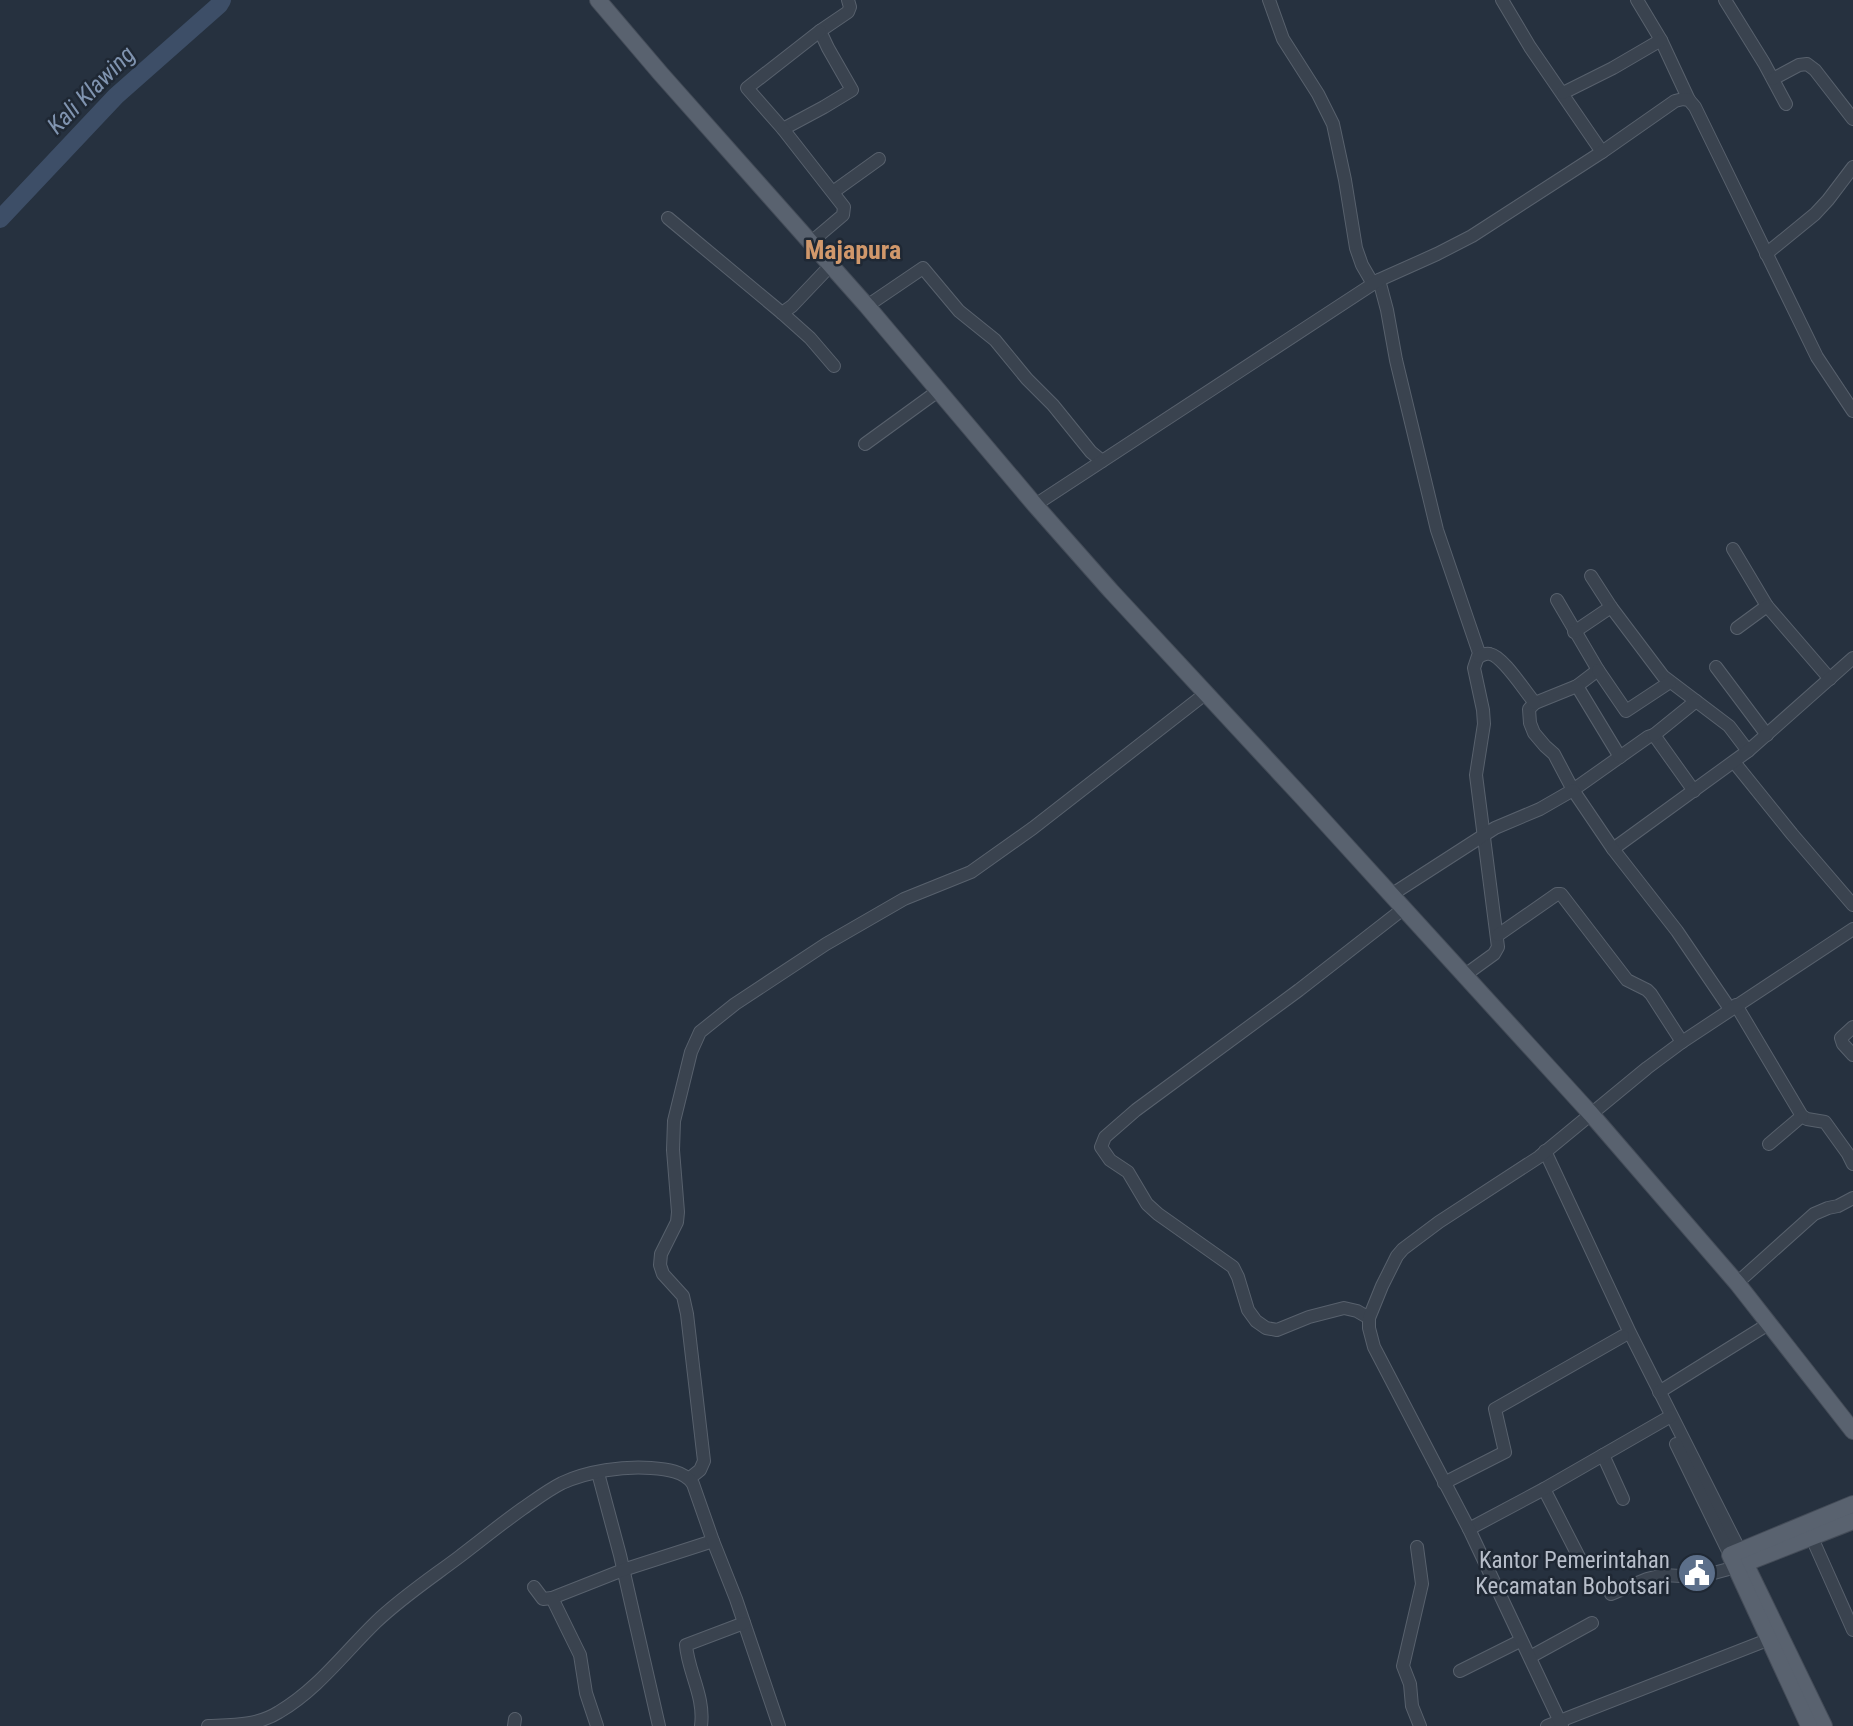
<svg xmlns="http://www.w3.org/2000/svg" width="1853" height="1726" viewBox="0 0 1853 1726" font-family="'Roboto Condensed',sans-serif">
	<style>
		.lines { fill: none; stroke-linecap: round; stroke-linejoin: round }
		.river { stroke: #3d4e67; stroke-width: 18 }
		.minor-casing { stroke: #58616d; stroke-width: 14 }
		.major-casing { stroke: #444c58; stroke-width: 18 }
		.minor { stroke: #3a434f; stroke-width: 12 }
		.major { stroke: #59626f; stroke-width: 16 }
		.labels { text-anchor: middle; dominant-baseline: central; stroke-width: 5; stroke-linejoin: round; paint-order: stroke }
		.poi-label { font-size: 23px; fill: #b7beca; stroke: #1f2834; text-anchor: end }
		.water-label { font-size: 24px; font-style: italic; fill: #8094b0; stroke: #1f2834 }
		.quarter-label { font-size: 26px; font-weight: bold; fill: #d1986b; stroke: #1f2834 }
	</style>
	<rect width="100%" height="100%" fill="#26313f"/>
	<g class="lines">
		<path class="river" d="M0,219L116,96L219,5L222,0"/>
		<defs>
			<g id="minor">
				<path d="M1269,0L1283,39L1318,94L1333,124L1345,180L1356,248L1362,265L1373,284"/>
				<path d="M1502,0L1530,47L1602,152"/>
				<path d="M1637,0L1661,40L1689,100"/>
				<path d="M1725,0L1764,63L1786,104"/>
				<path d="M1773,79L1799,65L1807,64L1815,70L1853,119"/>
				<path d="M1563,93L1613,68L1661,40"/>
				<path d="M783,129L824,107L852,90L828,48L820,31L848,12L850,7L848,0"/>
				<path d="M833,192L879,159"/>
				<path d="M668,218L782,313L792,306L830,266"/>
				<path d="M810,243L843,215L844,207L783,129L747,88L820,31"/>
				<path d="M1766,254L1815,214L1828,200L1853,167"/>
				<path d="M1379,280L1387,310L1396,360L1437,530L1479,653L1474,668L1483,710L1484,724L1476,775L1498,947L1494,954L1465,975"/>
				<path d="M867,306L923,268L959,311L995,340L1027,379L1053,405L1091,452L1102,461"/>
				<path d="M782,313L810,338L834,366"/>
				<path d="M865,444L938,391"/>
				<path d="M1035,505L1379,280L1437,254L1472,236L1602,152L1675,101L1683,99L1689,100L1695,107L1817,357L1853,411"/>
				<path d="M1733,549L1767,606L1830,679"/>
				<path d="M1591,576L1611,607L1663,676L1729,726L1748,751"/>
				<path d="M1557,600L1598,670L1577,686L1535,703L1529,709L1530,723L1534,733L1545,746L1554,754L1573,790L1648,737L1654,735L1694,791"/>
				<path d="M1737,628L1767,606"/>
				<path d="M1574,632L1611,607"/>
				<path d="M1479,657C1482,655 1487,653 1490,654C1504,657 1525,692 1535,703"/>
				<path d="M1716,667L1767,735"/>
				<path d="M1598,670L1626,711L1670,682"/>
				<path d="M1577,686L1620,757"/>
				<path d="M1654,735L1696,701"/>
				<path d="M1734,762L1792,834L1853,905"/>
				<path d="M1613,849L1748,751L1853,658"/>
				<path d="M1391,895L1495,828L1540,809L1573,790L1613,849L1677,931L1730,1009"/>
				<path d="M1498,935L1557,894H1561L1627,980L1647,990L1651,994L1682,1042"/>
				<path d="M1736,1005L1802,1116L1807,1119L1825,1122L1848,1154L1853,1164"/>
				<path d="M1853,1027L1841,1038L1843,1044L1853,1055"/>
				<path d="M1769,1144L1802,1116"/>
				<path d="M1545,1151L1630,1333L1740,1551"/>
				<path d="M1737,1283L1814,1214L1828,1208L1838,1206L1853,1198"/>
				<path d="M1369,1318L1357,1311L1344,1308L1309,1317L1277,1330L1266,1328L1256,1321L1248,1310L1238,1277L1233,1267L1158,1214L1147,1204L1128,1172L1110,1160L1101,1147L1105,1137L1136,1110L1299,990L1403,909"/>
				<path d="M1659,1392L1770,1323"/>
				<path d="M1676,1444L1730,1555"/>
				<path d="M1603,1455L1623,1499"/>
				<path d="M598,1473L620,1555L659,1726"/>
				<path d="M690,1478L700,1470L704,1461L687,1314L683,1296L663,1274L660,1265L661,1254L677,1222L678,1212L673,1150L674,1121L691,1052L700,1032L735,1004L826,944L904,899L971,872L1033,828L1205,694"/>
				<path d="M1444,1483L1505,1452L1495,1409L1623,1336"/>
				<path d="M1544,1489L1582,1563"/>
				<path d="M1469,1529L1544,1489L1671,1416"/>
				<path d="M1812,1538L1853,1630"/>
				<path d="M1417,1547L1422,1584L1403,1666L1410,1684L1412,1706L1420,1726"/>
				<path d="M534,1587L543,1599L552,1598L623,1570L713,1541"/>
				<path d="M1611,1594L1647,1579L1663,1575L1699,1577L1736,1567"/>
				<path d="M552,1598L580,1655L586,1693L597,1726"/>
				<path d="M1530,1657L1592,1623"/>
				<path d="M1460,1671L1520,1641"/>
				<path d="M208,1726C233,1725 257,1726 279,1712C318,1689 344,1653 376,1622C401,1598 431,1578 459,1557C480,1541 501,1524 522,1509C535,1500 548,1490 562,1483C588,1471 623,1466 651,1468C665,1469 685,1471 693,1484L713,1541L736,1599L779,1726"/>
				<path d="M514,1726L515,1719"/>
				<path d="M701,1726C705,1696 688,1672 686,1645L744,1623"/>
				<path d="M1547,1726L1775,1637"/>
				<path d="M1562,1726L1469,1529L1374,1347L1369,1328V1318L1382,1286L1397,1256L1403,1249L1439,1222L1539,1157L1647,1068L1682,1042L1853,929"/>
			</g>
			<g id="major">
				<path d="M598,0L661,74L867,306L1035,505L1111,591L1303,798L1591,1114L1737,1283L1853,1431"/>
				<path d="M1745,1563L1824,1726"/>
				<path d="M1738,1566L1853,1521"/>
				<path d="M1809,1726L1730,1555L1853,1504"/>
			</g>
		</defs>
		<use href="#minor" class="minor-casing"/>
		<use href="#major" class="major-casing"/>
		<use href="#minor" class="minor"/>
		<use href="#major" class="major"/>
	</g>
	<defs>
		<symbol id="civic-disc" viewBox="-11 -11 22 22"><circle r="9.5" fill="#5c6f8a" stroke="#1f2834"/><path d="M-.6-6.5H3V-4.5H.6V-3L4-1V1h2V6H-6V1h2V-1L-.6-3ZM-1.2 2.5V6h2.4V2.5Z" fill="#fff"/></symbol>
	</defs>
	<g fill-rule="evenodd">
		<use href="#civic-disc" x="1675" y="1551" width="44" height="44"/>
	</g>
	<g class="labels">
		<g class="poi-label">
			<text x="1670" y="1560">Kantor Pemerintahan<tspan x="1670" dy="26">Kecamatan Bobotsari</tspan></text>
		</g>
		<g class="water-label">
			<text transform="translate(91 90) rotate(-45)">Kali Klawing</text>
		</g>
		<g class="quarter-label">
			<text x="853" y="250">Majapura</text>
		</g>
	</g>
</svg>
